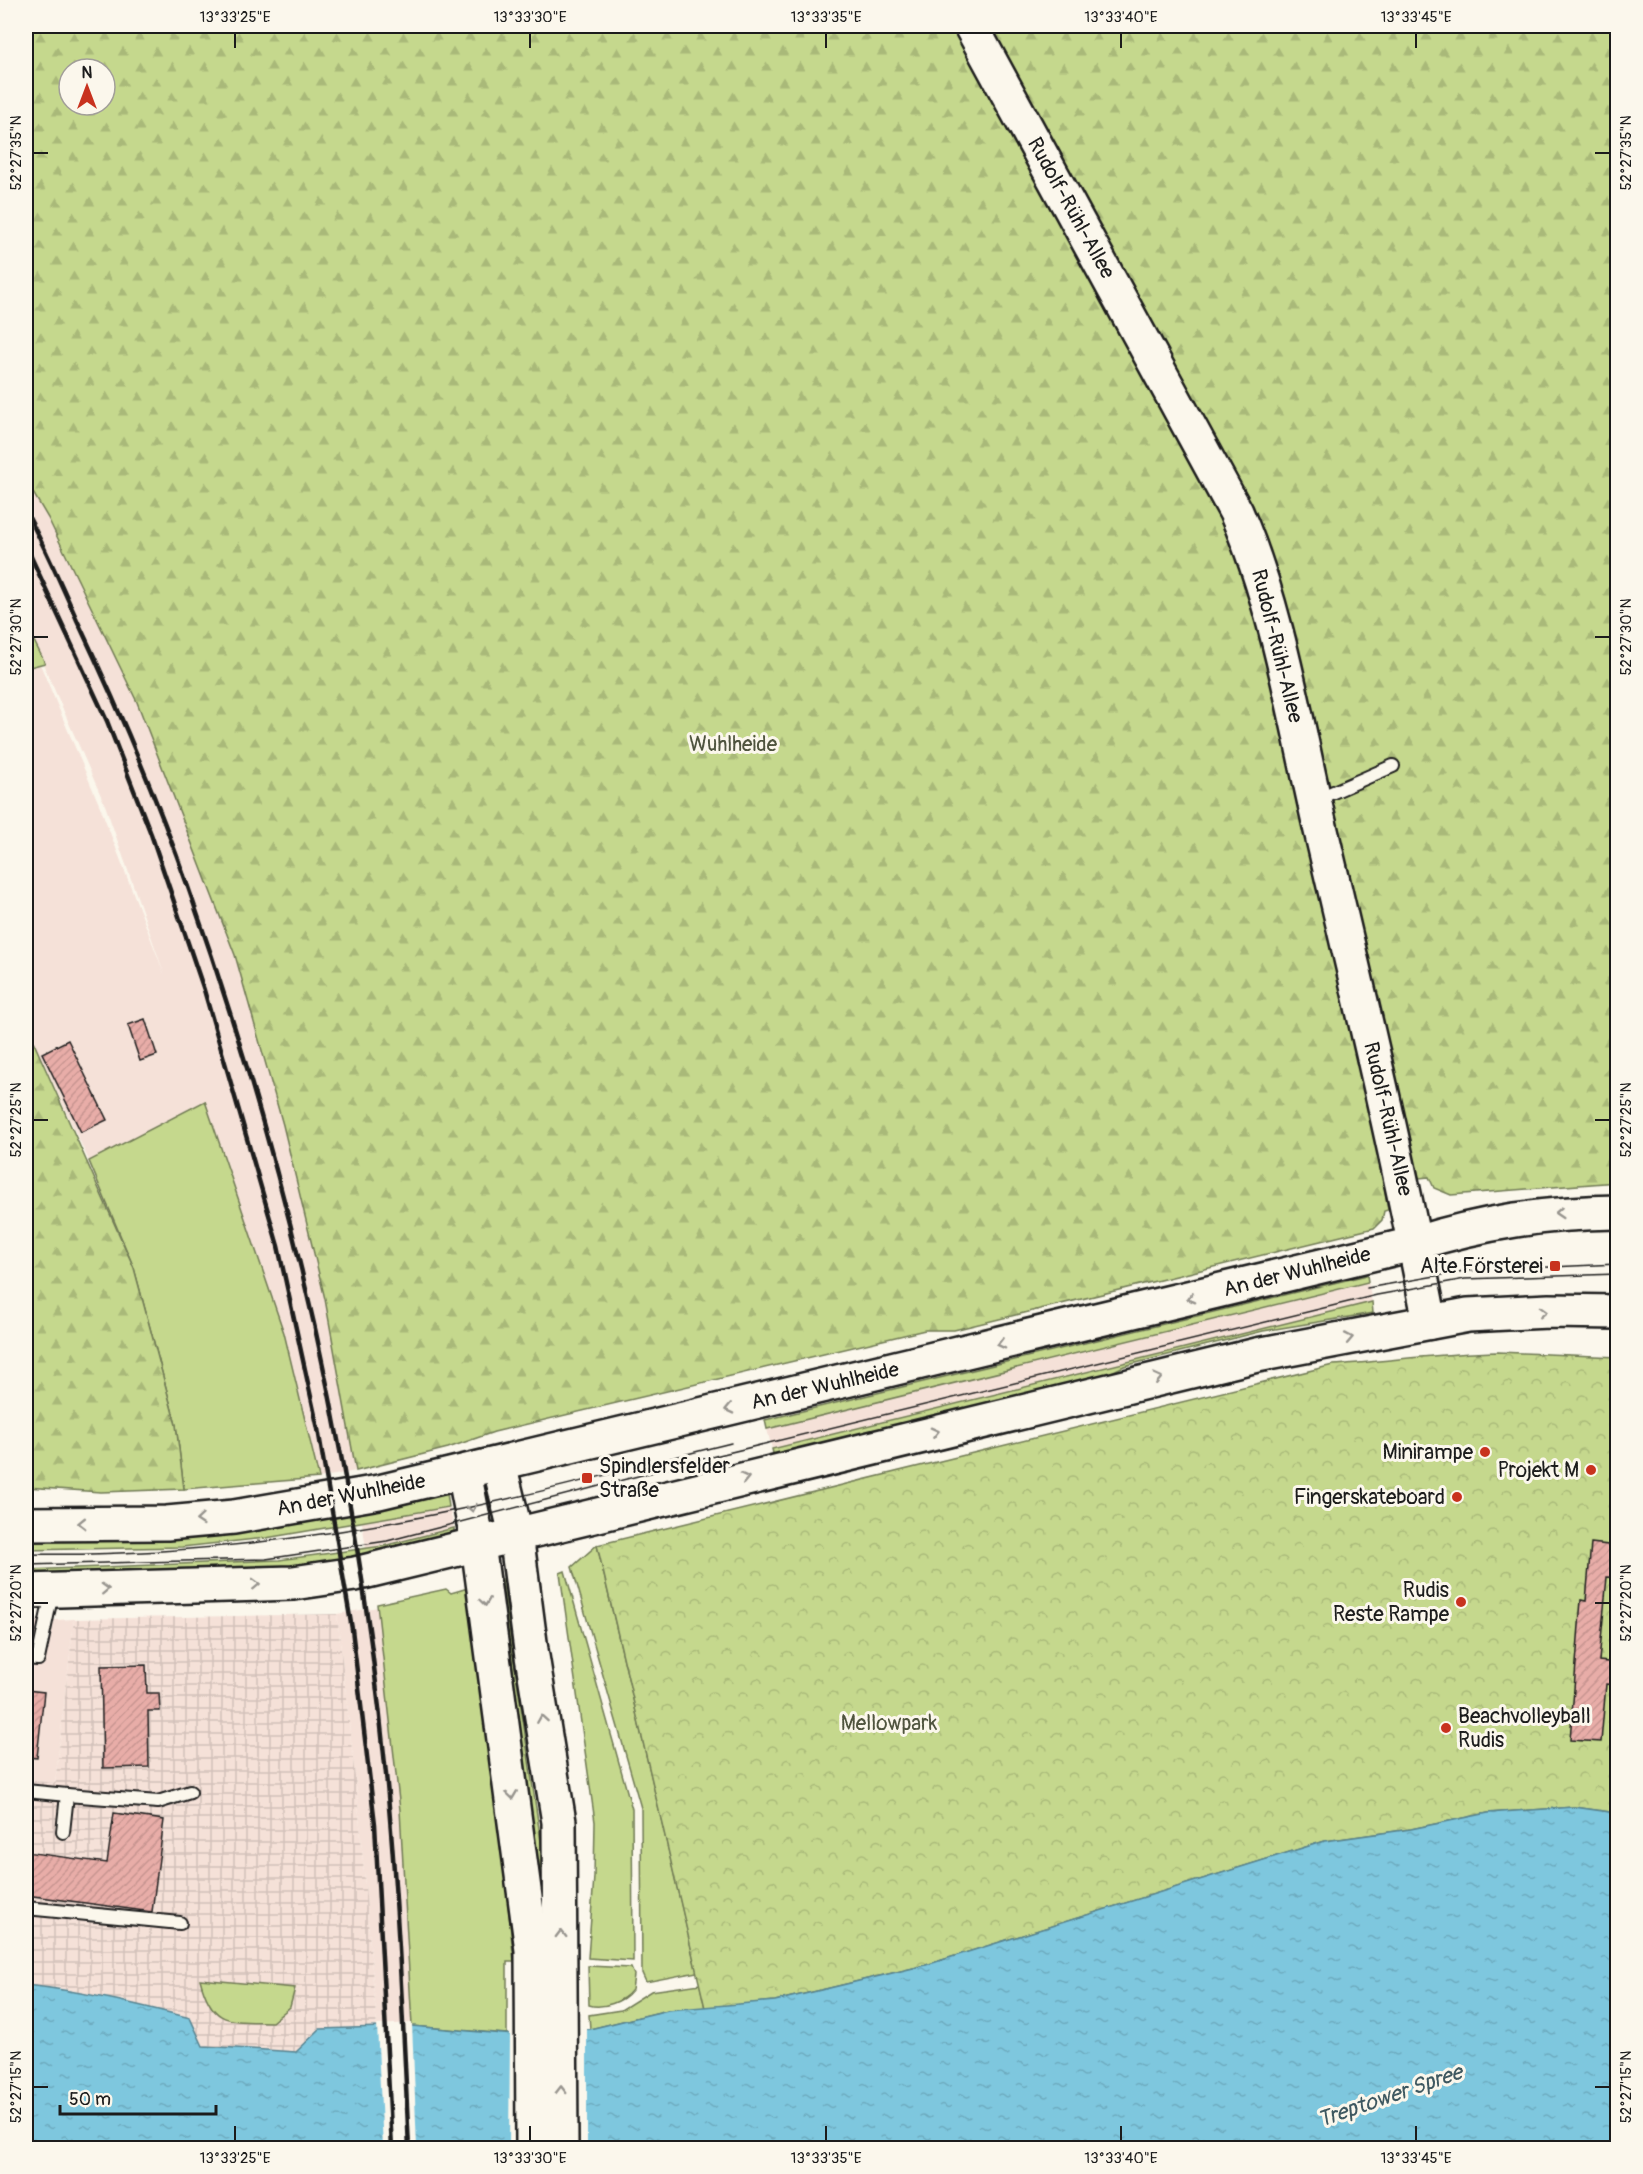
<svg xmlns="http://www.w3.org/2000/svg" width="1643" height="2174" viewBox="0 0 1643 2174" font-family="Pangolin,sans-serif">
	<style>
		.built { fill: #f5e1d8 }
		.industrial { fill: url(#industrial-grid) }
		.grass { fill: #c5d88d; stroke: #707a54; stroke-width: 1.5 }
		.forest { fill: url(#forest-firs); stroke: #707a54; stroke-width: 1.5; fill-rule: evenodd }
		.park { fill: url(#park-crowns); stroke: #707a54; stroke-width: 1.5 }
		.water { fill: url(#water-ripples); stroke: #578390; stroke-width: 1.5 }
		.pier { fill: #fbf7ec }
		.building { fill: url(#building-hatch); stroke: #1c1c1c; stroke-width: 1.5 }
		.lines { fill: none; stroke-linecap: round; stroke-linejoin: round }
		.service-casing { stroke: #1c1c1c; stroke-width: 16 }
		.secondary-casing { stroke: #1c1c1c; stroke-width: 38 }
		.trunk-casing { stroke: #1c1c1c; stroke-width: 38 }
		.service { stroke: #fbf7ec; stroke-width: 12 }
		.secondary { stroke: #fbf7ec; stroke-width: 33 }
		.trunk { stroke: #fbf7ec; stroke-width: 33 }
		.tram { stroke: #1c1c1c; stroke-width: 1.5 }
		.rail { stroke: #1c1c1c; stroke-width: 4.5 }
		.oneway { stroke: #97948e }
		.ticks { fill: none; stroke: #1c1c1c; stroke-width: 2 }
		.poi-dot { fill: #c8321e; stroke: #fbf7ec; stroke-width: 2 }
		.labels { text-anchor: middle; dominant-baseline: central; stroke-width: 6; stroke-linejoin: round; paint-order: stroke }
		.street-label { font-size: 21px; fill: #1c1c1c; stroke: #fbf7ec }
		.park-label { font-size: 21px; fill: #4f543e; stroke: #fbf7ec }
		.poi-label { font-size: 21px; fill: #1c1c1c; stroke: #fbf7ec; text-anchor: end }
		.water-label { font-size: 22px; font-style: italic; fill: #3e5860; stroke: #fbf7ec }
		.neatline { fill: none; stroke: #1c1c1c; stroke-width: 2 }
		.ticks-label { font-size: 15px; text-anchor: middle; fill: #1c1c1c }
	</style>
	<defs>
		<pattern id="industrial-grid" width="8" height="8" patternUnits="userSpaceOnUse" patternTransform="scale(1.5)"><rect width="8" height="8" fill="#f5e1d8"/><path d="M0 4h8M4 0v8" fill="none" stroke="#d1c0b9"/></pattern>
		<pattern id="forest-firs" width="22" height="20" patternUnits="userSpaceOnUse" patternTransform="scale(1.5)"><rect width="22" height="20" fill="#c5d88d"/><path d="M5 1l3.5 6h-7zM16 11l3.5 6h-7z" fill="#a9b979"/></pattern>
		<pattern id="park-crowns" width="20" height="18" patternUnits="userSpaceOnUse" patternTransform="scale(1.5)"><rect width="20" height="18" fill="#c5d88d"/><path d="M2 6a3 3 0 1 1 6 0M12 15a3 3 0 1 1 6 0" fill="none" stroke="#a9b979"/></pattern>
		<pattern id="water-ripples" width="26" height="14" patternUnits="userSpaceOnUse" patternTransform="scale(1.5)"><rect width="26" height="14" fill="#7ec7de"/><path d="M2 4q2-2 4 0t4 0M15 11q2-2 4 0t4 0" fill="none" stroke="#6caabe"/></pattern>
		<pattern id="building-hatch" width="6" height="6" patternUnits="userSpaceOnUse" patternTransform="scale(1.5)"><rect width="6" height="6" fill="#e8ada8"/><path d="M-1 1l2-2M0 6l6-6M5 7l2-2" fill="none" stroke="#c69490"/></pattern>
	</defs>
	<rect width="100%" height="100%" fill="#fbf7ec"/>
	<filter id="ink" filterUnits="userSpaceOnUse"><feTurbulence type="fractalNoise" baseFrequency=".0167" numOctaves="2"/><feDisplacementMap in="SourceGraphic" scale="12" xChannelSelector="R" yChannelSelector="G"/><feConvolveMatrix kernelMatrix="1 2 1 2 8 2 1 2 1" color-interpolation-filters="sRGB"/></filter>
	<g filter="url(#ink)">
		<g class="built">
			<path d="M26,481L48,518L137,702L235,955L283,1125L325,1299L356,1471L319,1478L284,1333L205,1101L89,1161L26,1025V668L40,664L101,809L165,976L105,805L26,625Z"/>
			<path d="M1368,1282L1372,1302L772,1449L767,1429Z"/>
			<path d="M449,1507L454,1528L366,1549L362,1522Z"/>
			<path d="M378,1607L400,1810L412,2026L377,2028L359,1813L337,1614Z"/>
			<path d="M74,1619L55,1783L26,1780V1622Z"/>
		</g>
		<path class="industrial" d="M337,1614L359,1813L377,2028L320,2029L296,2052L202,2046L130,2002L62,1989L26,1985V1780L55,1783L74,1619Z"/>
		<g class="grass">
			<path d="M26,625L45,663L26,668Z"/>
			<path d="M205,1101L284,1333L319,1478L184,1489L176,1425L134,1268L89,1161Z"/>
			<path d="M1367,1275L1368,1282L767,1429L765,1420Z"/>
			<path d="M1372,1302L1373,1313L1263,1331L1124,1366L1091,1382L774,1458L772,1449Z"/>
			<path d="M432,1491L447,1493L449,1507L266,1538L182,1547L26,1550V1538Z"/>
			<path d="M454,1528V1535L378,1554L272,1569L26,1578V1570L279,1560L383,1546Z"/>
			<path d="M597,1545L697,1972L646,1982L642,1973L641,1808L572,1567Z"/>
			<path d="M565,1571L632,1809L633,1961L588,1958L594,1877L595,1822L560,1573Z"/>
			<path d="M502,1579L544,1862L551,1987L493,1581Z"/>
			<path d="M468,1588L494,1770L514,1962H507V2034L412,2026L400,1810L377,1604L446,1589L451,1593Z"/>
			<path d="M588,1966L631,1968L634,1975L632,1990C623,2002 603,2009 589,2005Z"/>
			<path d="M200,1979L295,1988L290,2007L272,2022C229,2021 212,2026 200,1979Z"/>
			<path d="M700,1984L705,2008L668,2010L590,2029L589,2015L621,2010L651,1991Z"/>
		</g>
		<g class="forest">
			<path d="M26,26H958L1223,512L1257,605L1383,1179L1388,1210L1384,1211L1382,1220L1374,1228L954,1330H925L494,1432L448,1448L356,1471L325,1299L283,1125L235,955L137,702L48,518L26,481ZM69,69H105V105H69Z"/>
			<path d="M983,26H1617V1182L1451,1195L1434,1188L1429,1177L1419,1178L1277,592Z"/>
			<path d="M26,1025L134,1268L176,1425L184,1489L101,1492L26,1487Z"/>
		</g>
		<path class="park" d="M1498,1352L1618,1357L1617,1813L1574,1807L1488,1813L1411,1829L1325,1841L926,1965L775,2001L705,2008L597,1545L1333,1365C1389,1361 1443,1353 1498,1352Z"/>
		<path class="water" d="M1574,1807L1617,1813V2148H26V1985C82,1991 136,2004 190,2018L203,2046L296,2052L320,2029L412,2026L550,2038L570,2030L590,2029L668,2010L775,2001L926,1965L1325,1841L1411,1829L1488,1813Z"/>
		<g class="pier">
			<path d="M412,2023L417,2148H383L377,2025Z"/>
			<path d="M587,2026V2148H509L510,2031L550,2035L569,2027Z"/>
		</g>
		<g class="building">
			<path d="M145,1019L157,1055L140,1061L128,1025Z"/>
			<path d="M68,1040L107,1120L81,1132L42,1053Z"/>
			<path d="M1591,1543L1617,1546V1578L1607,1577L1599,1661L1617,1663V1685L1606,1684L1601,1742L1570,1740L1581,1600L1586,1601Z"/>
			<path d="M146,1665L147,1693H159L160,1711H148L149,1767L103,1768L101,1666Z"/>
			<path d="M26,1690L44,1692L37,1758L26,1757Z"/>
			<path d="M114,1813L164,1820L152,1912L26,1895V1852L107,1863Z"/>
		</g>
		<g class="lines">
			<defs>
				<g id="service">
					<path d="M1315,800L1393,766"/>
					<path d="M26,1658L38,1659L52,1593"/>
					<path d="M26,1791L67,1795"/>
					<path d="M63,1832L67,1795L158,1802L190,1792"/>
					<path d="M26,1908L180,1923"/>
				</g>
				<g id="secondary">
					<path d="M971,26L1236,512C1277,605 1296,722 1319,822C1358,989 1398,1155 1430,1322"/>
					<path d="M499,1464L516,1534"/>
					<path d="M464,1472L478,1544"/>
					<path d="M26,1524L167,1523L234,1517L379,1492L1413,1244C1484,1222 1544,1213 1618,1212"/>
					<path d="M26,1591L293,1583L355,1574L1257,1355L1468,1315L1549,1311L1618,1312"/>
				</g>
				<g id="trunk">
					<path d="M516,1534L531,1650L559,1822L561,2148"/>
					<path d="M478,1544L532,1950L533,2148"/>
				</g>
			</defs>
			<use href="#service" class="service-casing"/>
			<use href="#secondary" class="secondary-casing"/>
			<use href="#trunk" class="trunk-casing"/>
			<use href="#service" class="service"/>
			<use href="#secondary" class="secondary"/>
			<use href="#trunk" class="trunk"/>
			<g class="tram">
				<path d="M1367,1288L1464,1271L1618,1264"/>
				<path d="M26,1554C175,1557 325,1538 471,1507C559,1489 645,1464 731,1443"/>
				<path d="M26,1565L266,1559L387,1541L719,1455L1377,1295L1465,1279L1618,1274"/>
			</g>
			<g class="rail">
				<path d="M26,512C45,547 61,584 77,620C118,707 156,796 188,887C289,1173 357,1472 386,1774C398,1899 403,2024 409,2148"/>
				<path d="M26,546L107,721L151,834L204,990L278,1246L318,1429L352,1629L375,1824L392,2148"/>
			</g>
		</g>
		<defs><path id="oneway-chevron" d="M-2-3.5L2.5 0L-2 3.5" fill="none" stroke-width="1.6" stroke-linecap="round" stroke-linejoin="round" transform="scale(1.5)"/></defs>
		<g class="oneway">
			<use href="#oneway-chevron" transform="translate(1559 1213) rotate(176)"/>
			<use href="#oneway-chevron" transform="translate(1191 1298) rotate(166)"/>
			<use href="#oneway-chevron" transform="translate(1543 1312) rotate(-2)"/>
			<use href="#oneway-chevron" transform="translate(1349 1338) rotate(-11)"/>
			<use href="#oneway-chevron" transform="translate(1001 1344) rotate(166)"/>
			<use href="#oneway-chevron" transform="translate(1158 1378) rotate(-13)"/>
			<use href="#oneway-chevron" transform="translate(729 1409) rotate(167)"/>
			<use href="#oneway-chevron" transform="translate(935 1432) rotate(-14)"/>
			<use href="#oneway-chevron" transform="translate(745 1478) rotate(-13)"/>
			<use href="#oneway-chevron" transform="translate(472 1508) rotate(78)"/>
			<use href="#oneway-chevron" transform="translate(200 1520) rotate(175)"/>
			<use href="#oneway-chevron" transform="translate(82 1523) rotate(179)"/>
			<use href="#oneway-chevron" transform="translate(256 1584) rotate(-2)"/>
			<use href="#oneway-chevron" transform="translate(105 1589) rotate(-2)"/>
			<use href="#oneway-chevron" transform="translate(485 1602) rotate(82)"/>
			<use href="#oneway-chevron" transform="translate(542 1719) rotate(-99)"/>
			<use href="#oneway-chevron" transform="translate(512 1795) rotate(82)"/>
			<use href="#oneway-chevron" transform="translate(561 1934) rotate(-91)"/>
			<use href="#oneway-chevron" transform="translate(561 2090) rotate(-90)"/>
		</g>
	</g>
	<path class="ticks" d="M235,33V48M530,33V48M826,33V48M1121,33V48M1416,33V48M33,153H48M1595,153H1610M33,637H48M1595,637H1610M33,1120H48M1595,1120H1610M33,1603H48M1595,1603H1610M33,2087H48M1595,2087H1610M235,2126V2141M530,2126V2141M826,2126V2141M1121,2126V2141M1416,2126V2141"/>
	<g class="poi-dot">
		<rect x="1549" y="1260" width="12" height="12" rx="3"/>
		<circle cx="1485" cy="1452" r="6"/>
		<circle cx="1591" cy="1470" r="6"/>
		<rect x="581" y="1472" width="12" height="12" rx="3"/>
		<circle cx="1457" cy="1497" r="6"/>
		<circle cx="1461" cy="1602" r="6"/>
		<circle cx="1446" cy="1728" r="6"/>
	</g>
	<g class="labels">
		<g class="street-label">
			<text transform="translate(1071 208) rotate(61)">Rudolf-Rühl-Allee</text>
			<text transform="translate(1277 646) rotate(76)">Rudolf-Rühl-Allee</text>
			<text transform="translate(1388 1119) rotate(77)">Rudolf-Rühl-Allee</text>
			<text transform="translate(1297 1272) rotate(-14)">An der Wuhlheide</text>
			<text transform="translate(825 1386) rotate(-13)">An der Wuhlheide</text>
			<text transform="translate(351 1495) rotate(-11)">An der Wuhlheide</text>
		</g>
		<g class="park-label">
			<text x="733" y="744">Wuhlheide</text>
			<text x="889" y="1723">Mellowpark</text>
		</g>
		<g class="poi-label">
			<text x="1543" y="1266">Alte Försterei</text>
			<text x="1473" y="1452">Minirampe</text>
			<text x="599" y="1466" text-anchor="start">Spindlersfelder<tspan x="599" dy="24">Straße</tspan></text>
			<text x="1579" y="1470">Projekt M</text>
			<text x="1445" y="1497">Fingerskateboard</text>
			<text x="1449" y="1590">Rudis<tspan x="1449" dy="24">Reste Rampe</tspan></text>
			<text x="1458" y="1716" text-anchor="start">Beachvolleyball<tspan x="1458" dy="24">Rudis</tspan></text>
		</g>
		<g class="water-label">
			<text transform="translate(1390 2096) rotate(-19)">Treptower Spree</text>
		</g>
	</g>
	<rect width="1643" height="2174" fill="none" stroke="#fbf7ec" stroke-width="66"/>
	<g transform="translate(87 87)"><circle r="28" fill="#fbf7ec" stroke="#a29f99" stroke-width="1.5"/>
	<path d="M0-4.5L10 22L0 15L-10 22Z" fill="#c8321e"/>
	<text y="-9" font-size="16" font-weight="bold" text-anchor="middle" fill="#1c1c1c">N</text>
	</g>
	<path d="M60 2105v9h156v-9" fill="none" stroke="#1c1c1c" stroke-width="3"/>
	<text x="69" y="2105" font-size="18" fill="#1c1c1c" stroke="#fbf7ec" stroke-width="4.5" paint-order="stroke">50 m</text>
	<rect x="33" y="33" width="1577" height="2108" class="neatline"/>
	<g class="ticks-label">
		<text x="235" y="22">13°33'25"E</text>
		<text x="530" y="22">13°33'30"E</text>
		<text x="826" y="22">13°33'35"E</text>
		<text x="1121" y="22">13°33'40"E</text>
		<text x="1416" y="22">13°33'45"E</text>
		<text transform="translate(16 153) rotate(-90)" y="5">52°27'35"N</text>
		<text transform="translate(1626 153) rotate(-90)" y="5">52°27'35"N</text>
		<text transform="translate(16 637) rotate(-90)" y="5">52°27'30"N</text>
		<text transform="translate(1626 637) rotate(-90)" y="5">52°27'30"N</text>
		<text transform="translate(16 1120) rotate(-90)" y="5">52°27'25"N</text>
		<text transform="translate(1626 1120) rotate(-90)" y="5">52°27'25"N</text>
		<text transform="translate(16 1603) rotate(-90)" y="5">52°27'20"N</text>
		<text transform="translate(1626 1603) rotate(-90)" y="5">52°27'20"N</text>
		<text transform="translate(16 2087) rotate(-90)" y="5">52°27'15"N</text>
		<text transform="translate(1626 2087) rotate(-90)" y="5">52°27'15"N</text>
		<text x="235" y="2163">13°33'25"E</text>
		<text x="530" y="2163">13°33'30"E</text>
		<text x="826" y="2163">13°33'35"E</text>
		<text x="1121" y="2163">13°33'40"E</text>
		<text x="1416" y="2163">13°33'45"E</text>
	</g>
</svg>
